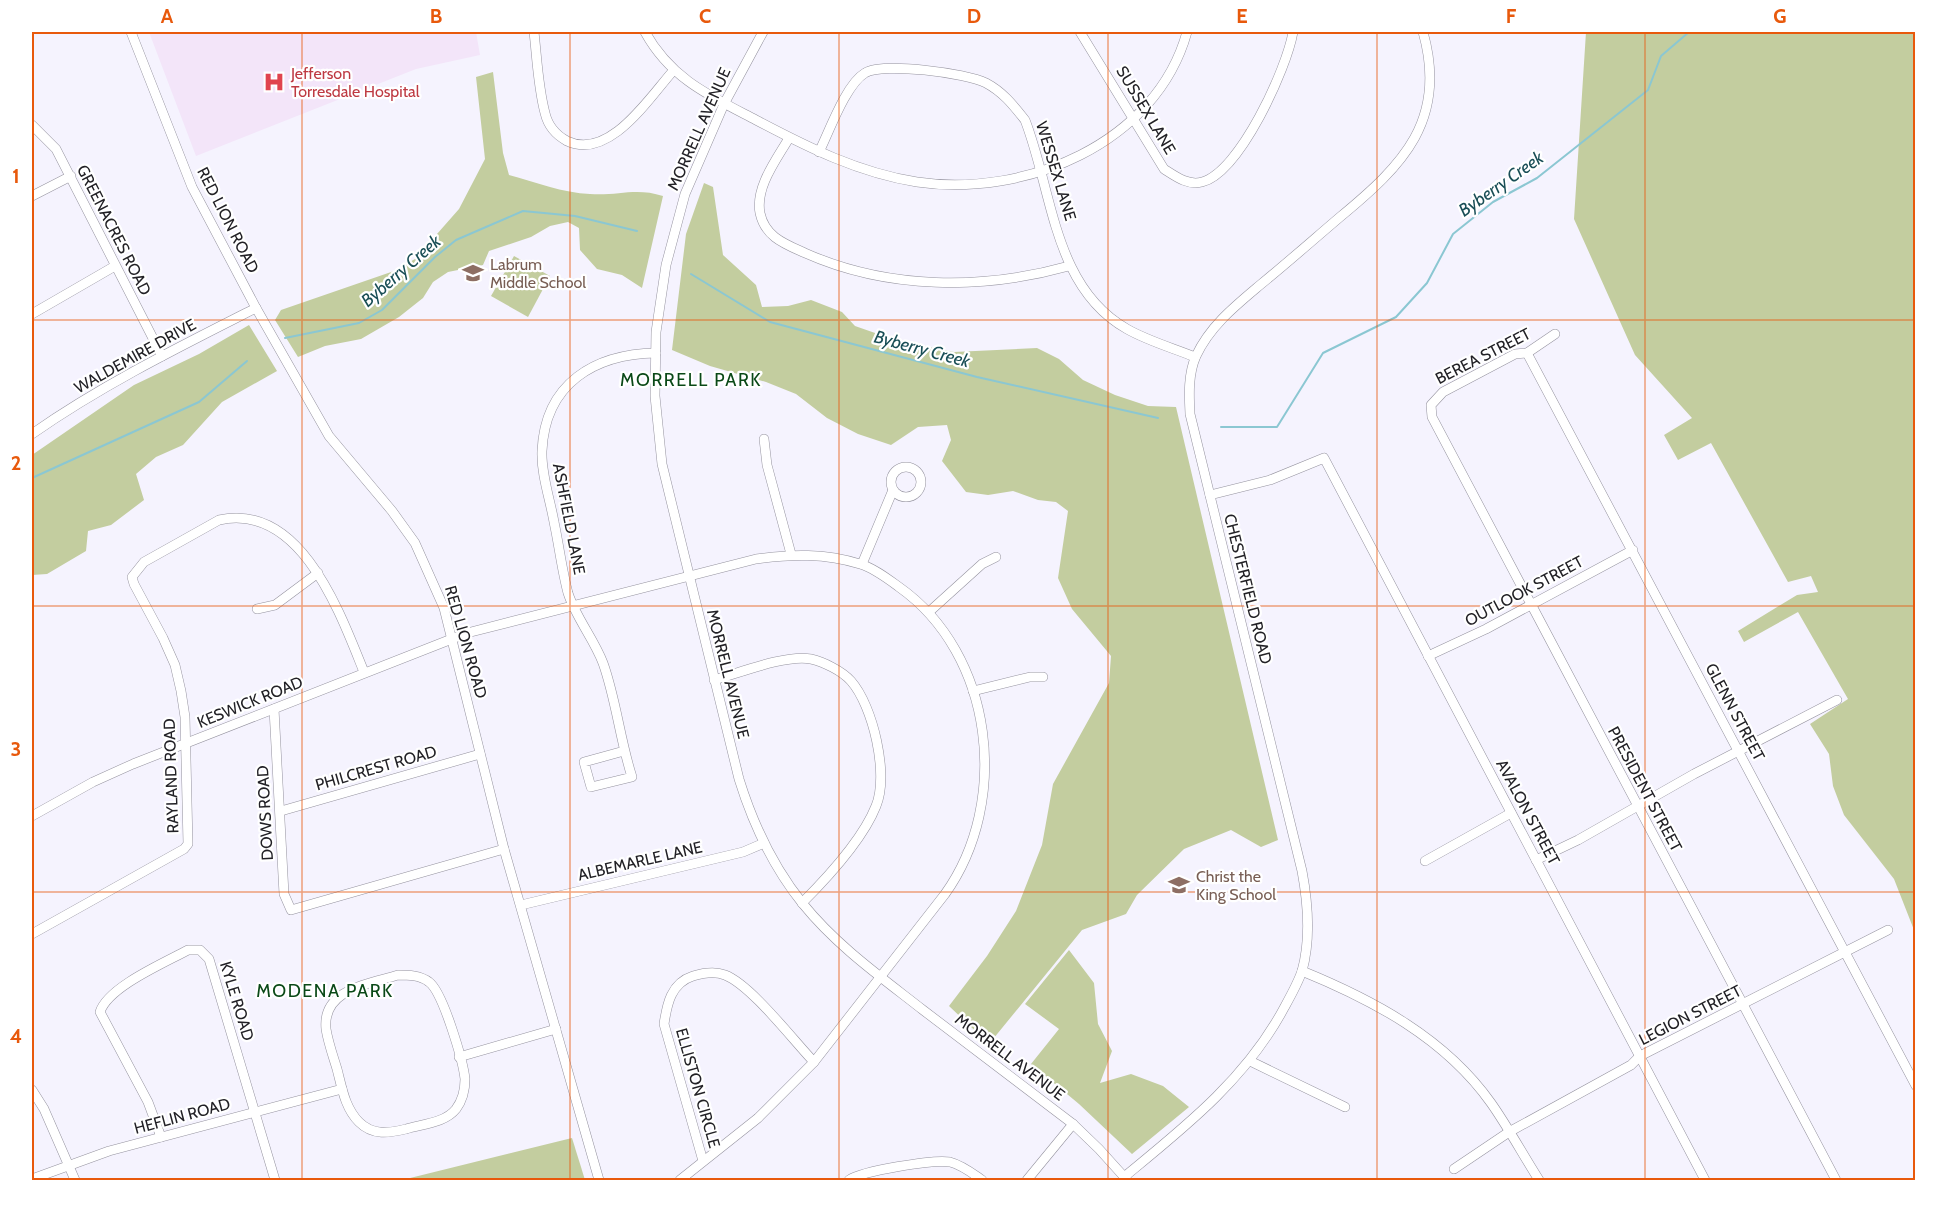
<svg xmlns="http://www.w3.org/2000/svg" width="1947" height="1212" viewBox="0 0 1947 1212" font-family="Cabin,sans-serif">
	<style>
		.medical { fill: #f3e5f9 }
		.green { fill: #c3cd9f }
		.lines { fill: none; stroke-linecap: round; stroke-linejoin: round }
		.stream { stroke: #8bc7d2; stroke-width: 2 }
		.minor-casing { stroke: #95939f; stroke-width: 10 }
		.minor { stroke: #fff; stroke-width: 9 }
		.grid { fill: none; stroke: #e8590c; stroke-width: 1.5; stroke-opacity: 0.55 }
		.labels { text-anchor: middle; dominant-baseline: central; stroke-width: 4.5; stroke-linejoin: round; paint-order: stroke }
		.health-label { font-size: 16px; fill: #be3a42; stroke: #fff; text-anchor: start }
		.street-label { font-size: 16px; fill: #222126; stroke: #fff }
		.education-label { font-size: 16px; fill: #785e54; stroke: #fff; text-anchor: start }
		.water-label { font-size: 18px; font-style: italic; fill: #194e56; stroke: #fff }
		.neighbourhood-label { font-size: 18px; letter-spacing: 1.5px; fill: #0a4917; stroke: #fff }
		.neatline { fill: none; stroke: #e8590c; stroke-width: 2 }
		.grid-label { font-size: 20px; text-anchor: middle; font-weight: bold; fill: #e8590c }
	</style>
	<rect width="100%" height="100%" fill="#f5f3fe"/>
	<path class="medical" d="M149,32H476L480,55L416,69L196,156Z"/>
	<g class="green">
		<path d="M1586,32H1915V947L1914,930L1894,879L1844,815L1833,786L1829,754L1810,724L1848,699L1798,612L1744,642L1738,631L1797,595L1818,592L1811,576L1788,582L1711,443L1678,460L1664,435L1692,418L1635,355L1574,219Z"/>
		<path d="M493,72L503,153L509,175C535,182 563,193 590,194C618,196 636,187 663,196L642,288L622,275L597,269L580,250L579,228L568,222L550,226L531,237L489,251L483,265L448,272L433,282L423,298L399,317L361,339L325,346L298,357L275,320L281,310L394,271L415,259L459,209L485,159L476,77Z"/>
		<path d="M704,183L713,187L723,255L756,285L762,307L788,306L811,300L842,312L855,326L898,341L954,352L1037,348L1059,359L1083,380L1115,395L1148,406L1176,407L1278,840L1261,847L1231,830L1184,849L1137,895L1126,914L1082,930L989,1044L949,1006L987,956L1016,911L1042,845L1053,784L1109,683L1111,656L1072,609L1058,578L1068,511L1056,502L1038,500L1013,491L988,495L966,492L942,461L951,440L947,425L918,427L891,445L858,434L827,418L796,394L766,382L710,366L672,350L686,234Z"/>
		<path d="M514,256L550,276L528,317L491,296Z"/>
		<path d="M249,325L277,371L222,402L183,445L156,457L136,474L144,500L111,525L88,531L86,551L47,574L32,575V455L134,385L199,354Z"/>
		<path d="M1069,950L1094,983L1098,1024L1112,1051L1100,1083L1131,1074L1163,1086L1189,1107L1132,1154L1079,1104L1031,1064L1059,1029L1025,1004Z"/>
		<path d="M572,1138L585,1180H402Z"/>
	</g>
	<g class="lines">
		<g class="stream">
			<path d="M691,274L770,322L977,377L1158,418"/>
			<path d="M285,338L359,323L382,310L435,257L456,240L523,211L575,216L637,231"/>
			<path d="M1221,427H1277L1323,353L1396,317L1427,283L1453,234L1493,202L1537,178L1648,90L1661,56L1689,32"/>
			<path d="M32,478L199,402L247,361"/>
		</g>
		<defs>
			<g id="minor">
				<path d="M131,32L192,187L256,308L329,436L392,511L415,543L444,608L504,849L599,1180"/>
				<path d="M534,32C537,58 538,87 545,113C548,126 556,135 567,141C609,161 649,98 673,71"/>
				<path d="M645,32C671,79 710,96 756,120C807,147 859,173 917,182C1024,198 1156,144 1187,32"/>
				<path d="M763,32L724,104L685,194L666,265L656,332L655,396L662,464L739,779C753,824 773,867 803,904C837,946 881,977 923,1010C973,1048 1023,1086 1073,1124L1099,1149L1127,1180"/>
				<path d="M1080,32L1164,169C1175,176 1188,186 1202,182C1240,172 1287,68 1293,32"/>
				<path d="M32,125L56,149L162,356"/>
				<path d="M789,138C777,159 755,187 760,213C765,237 785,244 805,253C888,290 983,290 1069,266"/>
				<path d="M819,152C829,132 846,84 865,73C883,62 966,73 986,83C1003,92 1013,105 1025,120C1053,192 1053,287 1127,329C1148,341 1173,348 1195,357"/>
				<path d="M32,196L71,176"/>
				<path d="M32,314L115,266"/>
				<path d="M1555,334L1527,353L1515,354L1443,392L1431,405L1432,417L1836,1180"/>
				<path d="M1527,353L1916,1086"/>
				<path d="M32,434C102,385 179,347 256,308"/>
				<path d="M764,439L767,465L791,554"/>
				<circle cx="906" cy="482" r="15"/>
				<path d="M1210,495L1270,480L1324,458L1705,1180"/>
				<path d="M862,564L893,490"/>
				<path d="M257,609L275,605L318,573"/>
				<path d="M930,611L982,564L996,557"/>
				<path d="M1428,656L1486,629L1633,550"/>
				<path d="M714,680C739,673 787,654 811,659C824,662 842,671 851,681C873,706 889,774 876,806C863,839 827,878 802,903"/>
				<path d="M973,691L1030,677H1043"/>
				<path d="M274,709L284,894L291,910L504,849"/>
				<path d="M624,751L584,762L591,787L632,777C620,740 616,699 603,663C594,639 576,618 568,593C562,571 559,545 554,522C550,499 541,474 542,451C545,383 595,354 656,353"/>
				<path d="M281,811L480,754"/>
				<path d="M32,816L93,782L133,764L467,633L756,559C791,554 825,553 860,564C874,568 888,579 899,587C994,654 1011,802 945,894L814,1062L758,1118L680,1180"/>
				<path d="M1536,860L1578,840L1694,774L1837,700"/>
				<path d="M1425,861L1511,813"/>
				<path d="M521,905L743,852L764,843"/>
				<path d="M32,934L184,849L188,844L185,717L181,691L175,665L163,638L134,584L132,577L144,562L219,520C301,502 340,613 364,672"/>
				<path d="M1302,971C1373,1000 1445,1038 1491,1103C1508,1127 1523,1155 1539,1180"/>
				<path d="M398,975C408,975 420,975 429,982C443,992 463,1061 465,1079C465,1089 462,1101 456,1109C445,1123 422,1124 406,1129C389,1133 373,1136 359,1122C345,1108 342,1088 337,1069C333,1056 328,1042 326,1029C322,989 369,984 398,975Z"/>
				<path d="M459,1057L556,1029"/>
				<path d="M1250,1061L1345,1107"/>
				<path d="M32,1090L44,1109L75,1180"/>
				<path d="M161,1137L148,1102L100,1012C108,987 164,963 188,950H200L209,959L275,1180"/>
				<path d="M703,1161L664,1024C667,1004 671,983 693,976C703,973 715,971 725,975C751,985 793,1040 814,1062"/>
				<path d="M1454,1169L1509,1132L1631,1065L1640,1056L1888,930"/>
				<path d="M1124,1177C1185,1127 1246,1079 1284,1008C1290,997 1298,983 1302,971C1311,939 1308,903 1302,871L1190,414C1189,395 1188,374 1196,356C1210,326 1235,306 1260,285C1287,263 1313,240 1340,217C1403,165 1448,120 1423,32"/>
				<path d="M32,1179L109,1151L342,1089"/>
				<path d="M849,1180C862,1171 934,1159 950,1162C962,1165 972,1173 982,1180"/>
				<path d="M1027,1180L1073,1124"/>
			</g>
		</defs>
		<use href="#minor" class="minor-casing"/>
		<use href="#minor" class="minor"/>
	</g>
	<path class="grid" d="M302,32V1180M570,32V1180M839,32V1180M1108,32V1180M1377,32V1180M1645,32V1180M32,320H1916M32,606H1916M32,892H1916"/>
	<defs>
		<symbol id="hospital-bare" viewBox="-9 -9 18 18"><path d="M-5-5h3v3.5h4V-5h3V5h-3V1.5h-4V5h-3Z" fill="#e0444e" stroke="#fff" stroke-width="2.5" paint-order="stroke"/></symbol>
		<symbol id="school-bare" viewBox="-9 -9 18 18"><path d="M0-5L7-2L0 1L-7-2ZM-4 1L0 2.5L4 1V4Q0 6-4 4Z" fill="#8d6e63" stroke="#fff" stroke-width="2.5" paint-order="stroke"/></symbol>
	</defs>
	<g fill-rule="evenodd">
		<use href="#hospital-bare" x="259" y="67" width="30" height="30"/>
		<use href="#school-bare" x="458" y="258" width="30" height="30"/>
		<use href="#school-bare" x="1164" y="870" width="30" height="30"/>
	</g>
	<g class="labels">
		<g class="health-label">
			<text x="291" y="73">Jefferson<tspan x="291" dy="18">Torresdale Hospital</tspan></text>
		</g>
		<g class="street-label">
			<text transform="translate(1146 110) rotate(59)">SUSSEX LANE</text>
			<text transform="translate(699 129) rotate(-66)">MORRELL AVENUE</text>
			<text transform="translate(1056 171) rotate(73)">WESSEX LANE</text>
			<text transform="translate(228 220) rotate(63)">RED LION ROAD</text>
			<text transform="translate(114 230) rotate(63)">GREENACRES ROAD</text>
			<text transform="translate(135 356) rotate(-29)">WALDEMIRE DRIVE</text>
			<text transform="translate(1483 356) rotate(-27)">BEREA STREET</text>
			<text transform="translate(569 519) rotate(79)">ASHFIELD LANE</text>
			<text transform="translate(1248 589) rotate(76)">CHESTERFIELD ROAD</text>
			<text transform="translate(1524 591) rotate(-28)">OUTLOOK STREET</text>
			<text transform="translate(466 642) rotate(74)">RED LION ROAD</text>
			<text transform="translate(728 674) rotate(76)">MORRELL AVENUE</text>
			<text transform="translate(250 702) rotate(-22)">KESWICK ROAD</text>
			<text transform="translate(1735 712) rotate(62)">GLENN STREET</text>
			<text transform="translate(376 768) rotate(-16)">PHILCREST ROAD</text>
			<text transform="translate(171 776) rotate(-92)">RAYLAND ROAD</text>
			<text transform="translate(1645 789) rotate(62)">PRESIDENT STREET</text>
			<text transform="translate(1528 812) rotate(62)">AVALON STREET</text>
			<text transform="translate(265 813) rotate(-93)">DOWS ROAD</text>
			<text transform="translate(640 861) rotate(-13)">ALBEMARLE LANE</text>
			<text transform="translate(237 1001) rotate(73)">KYLE ROAD</text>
			<text transform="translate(1690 1015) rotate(-27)">LEGION STREET</text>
			<text transform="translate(1010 1057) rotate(37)">MORRELL AVENUE</text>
			<text transform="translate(698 1088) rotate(74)">ELLISTON CIRCLE</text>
			<text transform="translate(182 1116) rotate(-15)">HEFLIN ROAD</text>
		</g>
		<g class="education-label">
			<text x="490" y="264">Labrum<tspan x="490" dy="18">Middle School</tspan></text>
			<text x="1196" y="876">Christ the<tspan x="1196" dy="18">King School</tspan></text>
		</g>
		<g class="water-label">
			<text transform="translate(1501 184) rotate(-35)">Byberry Creek</text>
			<text transform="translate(401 271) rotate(-41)">Byberry Creek</text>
			<text transform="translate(922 349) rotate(15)">Byberry Creek</text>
		</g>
		<g class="neighbourhood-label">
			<text x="691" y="380">MORRELL PARK</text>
			<text x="325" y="991">MODENA PARK</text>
		</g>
	</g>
	<rect width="1947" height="1212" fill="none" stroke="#ffffff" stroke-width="66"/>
	<rect x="33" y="33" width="1881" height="1146" class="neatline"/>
	<g class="grid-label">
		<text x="167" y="23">A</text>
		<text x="436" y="23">B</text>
		<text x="705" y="23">C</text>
		<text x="974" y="23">D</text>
		<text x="1242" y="23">E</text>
		<text x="1511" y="23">F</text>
		<text x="1780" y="23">G</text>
		<text x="16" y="183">1</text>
		<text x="16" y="470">2</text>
		<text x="16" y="756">3</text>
		<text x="16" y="1043">4</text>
	</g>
</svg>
